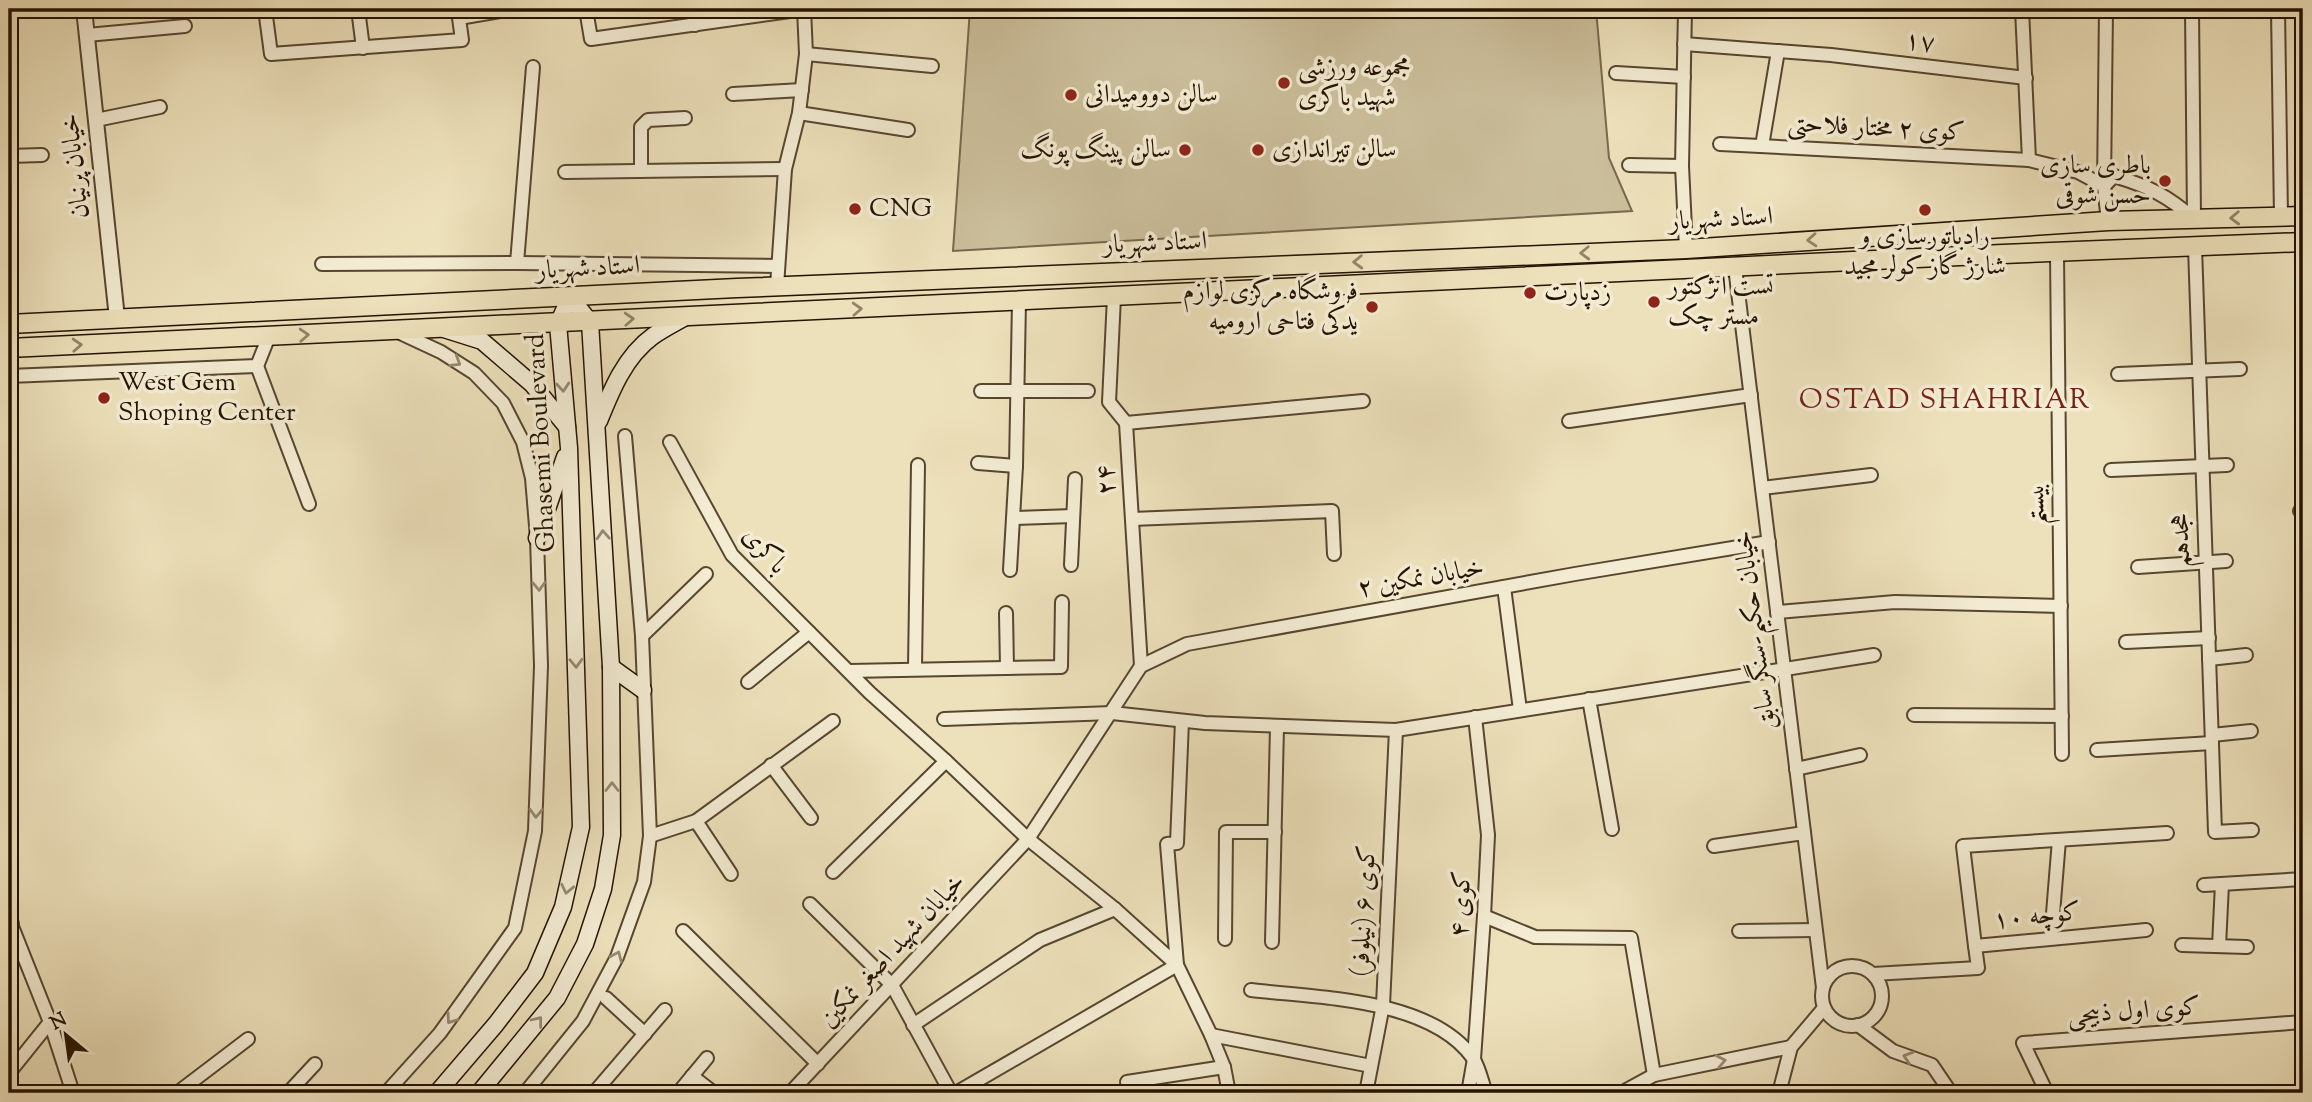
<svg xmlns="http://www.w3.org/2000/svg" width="2312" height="1102" viewBox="0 0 2312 1102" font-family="'Sorts Mill Goudy',Amiri,serif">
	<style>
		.green { fill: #cbbe9b; stroke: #78684e; stroke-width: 2 }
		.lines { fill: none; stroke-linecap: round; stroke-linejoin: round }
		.minor-casing { stroke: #564630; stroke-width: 16 }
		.tertiary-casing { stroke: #564630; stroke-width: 18 }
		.secondary-casing { stroke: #241201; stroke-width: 19 }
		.primary-casing { stroke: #241201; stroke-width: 21 }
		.minor { stroke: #f3ecd3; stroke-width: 12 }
		.tertiary { stroke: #f3ecd3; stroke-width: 14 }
		.secondary { stroke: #f3ecd3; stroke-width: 16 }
		.primary { stroke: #ede1bb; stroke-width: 18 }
		.oneway { stroke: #938467 }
		.oneway2 { stroke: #968a74 }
		.poi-dot { fill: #8f2418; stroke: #f3ecd3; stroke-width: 2.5 }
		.labels { text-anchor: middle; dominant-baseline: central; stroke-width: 7; stroke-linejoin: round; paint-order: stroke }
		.street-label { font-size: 26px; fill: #241201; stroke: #f3ecd3 }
		.poi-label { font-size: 26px; fill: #241201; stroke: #f3ecd3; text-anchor: start }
		.neighbourhood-label { font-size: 28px; letter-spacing: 2px; fill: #7a1f14; stroke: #f3ecd3 }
	</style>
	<rect width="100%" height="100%" fill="#ede1bb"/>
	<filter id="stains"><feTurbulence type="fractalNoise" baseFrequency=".00286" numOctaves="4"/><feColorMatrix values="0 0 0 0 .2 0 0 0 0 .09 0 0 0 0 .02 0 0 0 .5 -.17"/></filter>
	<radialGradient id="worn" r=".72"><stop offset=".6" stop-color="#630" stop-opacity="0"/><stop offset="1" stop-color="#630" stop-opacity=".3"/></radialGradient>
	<path class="green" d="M970,9H1596L1609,158L1632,211L953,251Z"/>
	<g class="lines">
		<defs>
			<g id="minor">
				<path d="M265,9L271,54L462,40L459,18L512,9"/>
				<path d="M358,9L363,48"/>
				<path d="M586,9L591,39L804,9L806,54L799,113L785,169L777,286"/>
				<path d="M693,9L695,25"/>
				<path d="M1685,9L1682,166L1686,249"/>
				<path d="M2022,9L2029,160L2078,172L2104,186L2108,221"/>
				<path d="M2192,9L2194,219"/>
				<path d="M2278,9L2281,217"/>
				<path d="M87,35L185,26"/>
				<path d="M1684,44L1831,55L2026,78"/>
				<path d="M806,54L932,66"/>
				<path d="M1616,73L1684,77"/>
				<path d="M733,94L802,90"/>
				<path d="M799,113L908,130"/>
				<path d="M96,120L160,107"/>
				<path d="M1720,144L2029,160"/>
				<path d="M1762,146L1778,51"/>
				<path d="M9,156L42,155"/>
				<path d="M1629,165L1682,166"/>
				<path d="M641,171V127L648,120L685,118"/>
				<path d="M565,172L785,169"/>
				<path d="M2104,186L2106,9"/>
				<path d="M2104,186L2114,176C2148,186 2168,196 2194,219"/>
				<path d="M2195,247L2215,832L2252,830"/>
				<path d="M2057,253L2062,754"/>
				<path d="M517,263L533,67"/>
				<path d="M322,264L517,263L778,266"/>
				<path d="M1735,267L1823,988"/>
				<path d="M1114,297L1109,402L1126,423L1141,666"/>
				<path d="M257,366L309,504"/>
				<path d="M2118,374L2240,369"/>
				<path d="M9,376L257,366L269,336"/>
				<path d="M981,391H1088"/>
				<path d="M1569,421L1751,395"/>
				<path d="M1126,423L1363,401"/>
				<path d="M670,442L732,555L870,693L946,761L1028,839L1115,909L1177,965L1211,1035L1224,1067L1229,1093"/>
				<path d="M978,463L1016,466"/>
				<path d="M2111,470L2227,465"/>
				<path d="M1762,488L1871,475"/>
				<path d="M2300,511L2303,512"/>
				<path d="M1014,518L1073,516"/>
				<path d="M1132,519L1332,511L1334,554"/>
				<path d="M1071,565L1075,479"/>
				<path d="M2138,567L2226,561"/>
				<path d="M1010,570L1016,466L1019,301"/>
				<path d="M1504,587L1520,710"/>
				<path d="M1777,612L1895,602L2061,606"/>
				<path d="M1006,613L1007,668"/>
				<path d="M642,636L706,574"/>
				<path d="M2126,642L2209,638"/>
				<path d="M2209,659L2246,655"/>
				<path d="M915,668L918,465"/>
				<path d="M849,671L1061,667L1062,602"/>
				<path d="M748,682L809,632"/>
				<path d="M1589,699L1612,829"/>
				<path d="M1914,715L2062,716"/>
				<path d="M944,719L1112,713L1205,723L1396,730L1874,655"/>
				<path d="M2212,735L2251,731"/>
				<path d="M2097,750L2212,743"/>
				<path d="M771,765L811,818"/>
				<path d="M1796,769L1860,755"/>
				<path d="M696,821L731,874"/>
				<path d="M650,836L696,821L833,721"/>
				<path d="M1714,846L1804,833"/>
				<path d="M833,872L946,761"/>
				<path d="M2204,885L2303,879"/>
				<path d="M810,904L892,985L951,1093"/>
				<path d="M1484,916L1535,937L1631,938L1654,1075"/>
				<path d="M11,924L50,1022L73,1093"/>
				<path d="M683,931L818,1064"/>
				<path d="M1739,931L1815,930"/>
				<path d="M2051,938L2059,840"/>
				<path d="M1225,939L1226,832H1275"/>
				<path d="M1272,942L1277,727"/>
				<path d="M2182,945L2247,947"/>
				<path d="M1975,946L1963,846L2167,833"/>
				<path d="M2219,946L2222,884"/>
				<circle cx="1852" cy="996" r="30"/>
				<path d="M1873,974L1978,968L1975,946L2146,930"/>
				<path d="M1251,990C1318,998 1430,998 1473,1058C1479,1067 1482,1082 1486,1093"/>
				<path d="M606,998L645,1034"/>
				<path d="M913,1025L1040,940L1115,909"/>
				<path d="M1858,1025L1893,1051L1932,1065L1951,1093"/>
				<path d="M1211,1035L1371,1066"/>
				<path d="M9,1073L50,1022"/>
				<path d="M692,1076L714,1093"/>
				<path d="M1127,1082L1224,1067"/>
				<path d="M177,1093L248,1039"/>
				<path d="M288,1093L315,1064"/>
				<path d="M386,1093L440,1033L515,928L535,831L541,666L537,538L532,478L523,442L503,403L474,373L441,352L396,331"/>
				<path d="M525,1093L583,1021L617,957L644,882L650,836L642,636L625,436"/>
				<path d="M594,1093L665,1010"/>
				<path d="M678,1093L707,1058"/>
				<path d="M790,1093L1028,839L1141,666L1187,644L1575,574L1769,542"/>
				<path d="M956,1093L1177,965L1167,844L1177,843L1182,721"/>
				<path d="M1366,1093L1383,1005L1396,730"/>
				<path d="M1468,1093L1474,1059L1484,916L1488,835L1475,717"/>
				<path d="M1621,1093L1654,1075L1791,1047"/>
				<path d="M1779,1093L1791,1047L1824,1008"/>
				<path d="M2047,1093L2023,1043L2303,1022"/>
			</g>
			<g id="tertiary">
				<path d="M84,9L117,318"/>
				<path d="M9,926L11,924"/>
			</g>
			<g id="secondary">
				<path d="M444,329L482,341L532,384L567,427"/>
				<path d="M599,421C611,391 625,356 653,336C663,329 675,323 687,316"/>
				<path d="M537,538L565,457"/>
				<path d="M611,667L643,690"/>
				<path d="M437,1093L496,1024L535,973L563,907L581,827L569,448L558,324L570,297L590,322L611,667L612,835L603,889L585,944L557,998L479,1093"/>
			</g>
			<g id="primary">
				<path d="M9,324L737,288L1686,249L2108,221L2303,216"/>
				<path d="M9,348L2003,254L2303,242"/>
			</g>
		</defs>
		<use href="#minor" class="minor-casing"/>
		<use href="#tertiary" class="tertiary-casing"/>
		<use href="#secondary" class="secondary-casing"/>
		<use href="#primary" class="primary-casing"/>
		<use href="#minor" class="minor"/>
		<use href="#tertiary" class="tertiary"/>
		<use href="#secondary" class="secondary"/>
		<use href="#primary" class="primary"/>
	</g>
	<defs><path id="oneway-chevron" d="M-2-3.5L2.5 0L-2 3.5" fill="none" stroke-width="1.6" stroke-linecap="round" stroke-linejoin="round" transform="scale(1.75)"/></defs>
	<g class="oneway">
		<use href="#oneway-chevron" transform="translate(2235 218) rotate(178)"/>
		<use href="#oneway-chevron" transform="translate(1812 240) rotate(176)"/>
		<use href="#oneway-chevron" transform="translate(1585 253) rotate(178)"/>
		<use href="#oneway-chevron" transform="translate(1358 262) rotate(178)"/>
		<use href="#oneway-chevron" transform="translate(857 309) rotate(-3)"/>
		<use href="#oneway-chevron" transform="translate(629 319) rotate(-3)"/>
		<use href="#oneway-chevron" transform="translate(304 335) rotate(-3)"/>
		<use href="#oneway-chevron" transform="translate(77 345) rotate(-3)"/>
	</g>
	<g class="oneway2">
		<use href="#oneway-chevron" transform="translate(456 362) rotate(32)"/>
		<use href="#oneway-chevron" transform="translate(563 387) rotate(85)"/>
		<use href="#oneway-chevron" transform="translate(603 535) rotate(-93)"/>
		<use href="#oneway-chevron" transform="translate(539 586) rotate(88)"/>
		<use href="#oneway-chevron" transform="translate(576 663) rotate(88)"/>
		<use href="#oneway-chevron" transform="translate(612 787) rotate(-90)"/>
		<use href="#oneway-chevron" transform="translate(536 813) rotate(92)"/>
		<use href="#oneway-chevron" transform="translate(567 889) rotate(102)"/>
		<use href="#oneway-chevron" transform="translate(617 956) rotate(-66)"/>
		<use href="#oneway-chevron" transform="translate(451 1019) rotate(125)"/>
		<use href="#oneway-chevron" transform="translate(538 1021) rotate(-52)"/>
		<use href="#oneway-chevron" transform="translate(1908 1057) rotate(-162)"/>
		<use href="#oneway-chevron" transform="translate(1721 1061) rotate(-11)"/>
	</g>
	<g class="poi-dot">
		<circle cx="1284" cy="83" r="7"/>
		<circle cx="1071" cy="95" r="7"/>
		<circle cx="1185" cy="150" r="7"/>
		<circle cx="1258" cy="150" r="7"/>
		<circle cx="2165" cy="181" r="7"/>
		<circle cx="855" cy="209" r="7"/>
		<circle cx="1925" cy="210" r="7"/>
		<circle cx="1530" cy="293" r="7"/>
		<circle cx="1654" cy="302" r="7"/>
		<circle cx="1372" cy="307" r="7"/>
		<circle cx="104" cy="398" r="7"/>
	</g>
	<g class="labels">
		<g class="street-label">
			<text transform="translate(1920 43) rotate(7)">۱۷</text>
			<text transform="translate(1876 129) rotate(3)">کوی ۲ مختار فلاحتی</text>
			<text transform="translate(76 166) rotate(-96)">خیابان پرنیان</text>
			<text transform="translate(1721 220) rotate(-3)">استاد شهریار</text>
			<text transform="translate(1155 244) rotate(-2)">استاد شهریار</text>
			<text transform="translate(588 269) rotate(-3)">استاد شهریار</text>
			<text transform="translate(542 443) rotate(-93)">Ghasemi Boulevard</text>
			<text transform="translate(1107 480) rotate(-93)">۲۴</text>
			<text transform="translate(2037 504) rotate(-91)">بیستم</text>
			<text transform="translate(2182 540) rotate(-92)">هجدهم</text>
			<text transform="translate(764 551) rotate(49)">باکری</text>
			<text transform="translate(1421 579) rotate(-10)">خیابان نمکین ۲</text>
			<text transform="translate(1756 630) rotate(-97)">خیابان حکیم-سنگر سابق</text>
			<text transform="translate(1462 904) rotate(-87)">کوی ۴</text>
			<text transform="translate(1365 911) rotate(-87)">کوی ۶ (نیلوفر)</text>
			<text transform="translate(2037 917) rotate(-6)">کوچه ۱۰</text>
			<text transform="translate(893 951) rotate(-47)">خیابان شهید اصغر نمکین</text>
			<text transform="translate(2134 1012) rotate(-4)">کوی اول ذبیحی</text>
		</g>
		<g class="poi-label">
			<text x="1298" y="68">مجموعه ورزشی<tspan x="1298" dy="30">شهید باکری</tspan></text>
			<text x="1085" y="95">سالن دوومیدانی</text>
			<text x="1171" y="150" text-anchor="end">سالن پینگ پونگ</text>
			<text x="1272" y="150">سالن تیراندازی</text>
			<text x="2151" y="166" text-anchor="end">باطری سازی<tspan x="2151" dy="30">حسن شوقی</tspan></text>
			<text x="869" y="209">CNG</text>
			<text x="1925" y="237" text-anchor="middle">رادیاتورسازی و<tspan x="1925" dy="30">شارژ گاز کولر مجید</tspan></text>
			<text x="1668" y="287">تست انژکتور<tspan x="1668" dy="30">مستر چک</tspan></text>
			<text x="1358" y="292" text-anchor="end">فروشگاه مرکزی لوازم<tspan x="1358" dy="30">یدکی فتاحی ارومیه</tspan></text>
			<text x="1544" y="293">زدپارت</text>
			<text x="118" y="383">West Gem<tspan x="118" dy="30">Shoping Center</tspan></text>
		</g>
		<g class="neighbourhood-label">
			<text x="1945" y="401">OSTAD SHAHRIAR</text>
		</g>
	</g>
	<rect width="2312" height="1102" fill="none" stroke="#ede1bb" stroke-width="35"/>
	<rect x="10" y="10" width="2291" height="1081" fill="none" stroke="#241201" stroke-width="3.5"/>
	<rect x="18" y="18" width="2277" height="1067" fill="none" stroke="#241201" stroke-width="2"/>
	<g transform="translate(66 1035) rotate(331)" stroke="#f3ecd3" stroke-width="5" paint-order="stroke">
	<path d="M0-5L12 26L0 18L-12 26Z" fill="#241201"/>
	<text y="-10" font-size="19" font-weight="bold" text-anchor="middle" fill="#241201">N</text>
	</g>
	<rect width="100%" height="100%" filter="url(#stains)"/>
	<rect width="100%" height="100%" fill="url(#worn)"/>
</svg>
